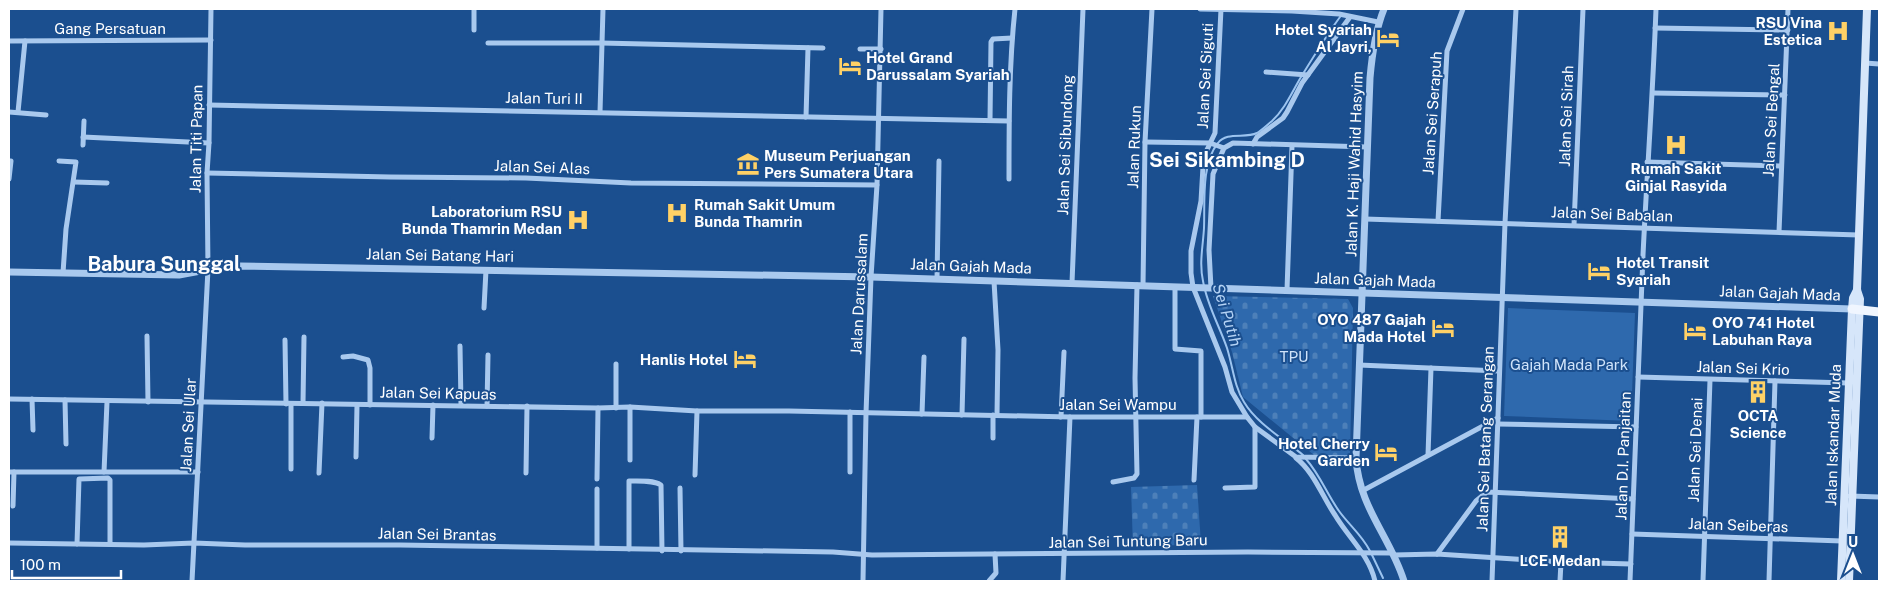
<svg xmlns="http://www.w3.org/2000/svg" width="1888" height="590" viewBox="0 0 1888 590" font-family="'Public Sans',sans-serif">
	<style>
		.green { fill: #2e69ad }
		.cemetery { fill: url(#cemetery-stones) }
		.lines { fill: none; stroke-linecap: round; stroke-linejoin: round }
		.stream { stroke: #9cc4f0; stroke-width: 2 }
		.minor { stroke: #a9c9ee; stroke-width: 5 }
		.tertiary { stroke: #a9c9ee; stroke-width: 7 }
		.secondary { stroke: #d6e6fa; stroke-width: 8 }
		.primary { stroke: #f0f6ff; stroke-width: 9 }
		.labels { text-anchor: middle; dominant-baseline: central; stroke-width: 4; stroke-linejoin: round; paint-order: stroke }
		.poi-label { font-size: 15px; font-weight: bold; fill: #fff; stroke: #1b4f8f; text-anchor: end }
		.street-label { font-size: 15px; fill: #fff; stroke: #1b4f8f }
		.park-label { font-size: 15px; fill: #cfe3fa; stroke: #1b4f8f }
		.water-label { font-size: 16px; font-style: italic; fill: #b5d3f5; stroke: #1b4f8f }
		.district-label { font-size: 20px; font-weight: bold; fill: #fff; stroke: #1b4f8f }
	</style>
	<defs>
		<pattern id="cemetery-stones" width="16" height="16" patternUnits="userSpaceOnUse" patternTransform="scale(1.25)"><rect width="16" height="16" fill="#2e69ad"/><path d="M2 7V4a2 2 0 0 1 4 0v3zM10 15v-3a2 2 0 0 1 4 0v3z" fill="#4d80b9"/></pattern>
	</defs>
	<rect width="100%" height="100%" fill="#1b4f8f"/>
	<path class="green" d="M1508,308L1635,313L1631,421L1504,416Z"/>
	<g class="cemetery">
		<path d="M1213,296L1348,299L1353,308L1350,456L1314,455L1243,397L1232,352Z"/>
		<path d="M1197,485L1201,544L1133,547L1131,487Z"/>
	</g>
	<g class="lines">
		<g class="stream">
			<path d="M1303,455C1284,439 1257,424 1244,402C1234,386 1233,367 1227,348C1219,325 1207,305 1203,281C1199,263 1203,246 1204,228C1205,204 1201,163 1218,143C1227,131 1245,139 1257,133C1262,130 1267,125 1272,121C1285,109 1292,92 1301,77C1314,56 1326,36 1340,17"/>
			<path d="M1306,459C1320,475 1327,494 1339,511C1349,525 1362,535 1370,551"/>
			<path d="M1372,555L1383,578"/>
		</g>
		<g class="minor">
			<path d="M1200,9L1292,11L1339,14L1378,22"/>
			<path d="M1221,9L1215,133L1205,154L1203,167L1201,201L1191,251V273L1193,287L1225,367L1232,392L1247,417"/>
			<path d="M1655,28L1788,30"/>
			<path d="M474,30V9"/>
			<path d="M9,41L211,40"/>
			<path d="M488,43H601L823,48"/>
			<path d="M860,49H881"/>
			<path d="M1865,63L1879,64"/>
			<path d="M1266,72L1308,75"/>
			<path d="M1653,93L1785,95"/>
			<path d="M209,105L1009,121"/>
			<path d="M9,112L46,115"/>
			<path d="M18,112L25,41"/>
			<path d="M600,112L603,9"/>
			<path d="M806,117L808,48"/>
			<path d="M990,120L991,42L993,39L1012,38"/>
			<path d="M83,137L209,143"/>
			<path d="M1145,142L1210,143L1224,148"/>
			<path d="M1253,144L1257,137L1283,118L1287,112L1302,83L1350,17"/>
			<path d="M83,145L84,121"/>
			<path d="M9,161H11L9,179"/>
			<path d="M59,161L76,162L66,229L63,273"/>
			<path d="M1647,162L1781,166"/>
			<path d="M207,173L390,177L526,178L631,183L877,185"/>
			<path d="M1009,179C1009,122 1009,65 1015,9"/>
			<path d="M74,182L107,183"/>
			<path d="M1365,219L1859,235"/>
			<path d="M1438,221L1447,51L1463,9"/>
			<path d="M1574,225L1583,9"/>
			<path d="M1779,232L1788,9"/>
			<path d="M937,279L939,161"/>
			<path d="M994,281L998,350L997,415"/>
			<path d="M1072,283L1083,9"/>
			<path d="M1143,286L1145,142L1152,9"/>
			<path d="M1175,287V349L1201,351V417"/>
			<path d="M1211,288L1209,250L1213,174L1224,148L1233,143L1367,147"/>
			<path d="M1287,290L1292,146"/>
			<path d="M484,308L486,270"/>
			<path d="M147,336L148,402"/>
			<path d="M285,340L286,404"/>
			<path d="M460,346L461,405"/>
			<path d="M343,357L353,356L368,360L370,368V405"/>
			<path d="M1359,365L1499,371"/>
			<path d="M1638,377L1848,383"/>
			<path d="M9,399L598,408L630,407L697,411H789L1070,417H1247L1255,427L1296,457L1356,458"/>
			<path d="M32,399L33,430"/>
			<path d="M65,400L66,444"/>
			<path d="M303,403L304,337"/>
			<path d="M487,406L488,355"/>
			<path d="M616,408V364"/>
			<path d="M850,412V472"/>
			<path d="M922,414L924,357"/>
			<path d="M962,415L964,339"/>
			<path d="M993,415V438"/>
			<path d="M1061,417L1064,352"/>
			<path d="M1498,424L1636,427"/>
			<path d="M432,438L433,405"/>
			<path d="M1428,455L1431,368"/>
			<path d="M356,457L357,405"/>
			<path d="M1296,458C1314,472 1322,496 1335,515C1348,537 1369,555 1375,581"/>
			<path d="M630,460V407"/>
			<path d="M291,469V404"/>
			<path d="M9,472H104L107,402"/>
			<path d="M104,472H198"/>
			<path d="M319,473L322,403"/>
			<path d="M526,473L527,406"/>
			<path d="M695,475L697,411"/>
			<path d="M597,479L598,408"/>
			<path d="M1194,480L1197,417"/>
			<path d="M1113,482L1134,478L1137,474L1135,378L1137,285"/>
			<path d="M680,488L681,551"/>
			<path d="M1225,488L1255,487V427"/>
			<path d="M597,489V548"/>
			<path d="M1362,491L1498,418"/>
			<path d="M1850,496L1879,497"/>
			<path d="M13,506L14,472"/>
			<path d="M1632,534L1842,541"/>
			<path d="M9,543L144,545L194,543L245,545H400L833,552L872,555L1248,552L1393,553"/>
			<path d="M77,544L79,479L108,478L110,480V544"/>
			<path d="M629,549V481C639,481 653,480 661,485L662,551"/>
			<path d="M1437,554L1476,501L1487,492L1633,499"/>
			<path d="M1394,555L1437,554L1561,562L1631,564"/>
			<path d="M192,581L208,269L207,173L209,143L211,9"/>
			<path d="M863,581L866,413L871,277L877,185L881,9"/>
			<path d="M989,581L996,573L995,554"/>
			<path d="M1063,581L1070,417"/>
			<path d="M1492,581L1505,223L1516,9"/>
			<path d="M1560,581L1561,562"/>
			<path d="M1630,581C1634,473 1638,364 1643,255C1647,173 1653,91 1656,9"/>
			<path d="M1703,581L1710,380"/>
			<path d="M1769,581L1775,381"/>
		</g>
		<g class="tertiary">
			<path d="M1384,9C1375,31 1372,55 1370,78L1356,458C1359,508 1390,536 1404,581"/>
			<path d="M9,272L179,275L222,267L240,266L871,277L1852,309"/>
		</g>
		<g class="secondary">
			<path d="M1841,581L1852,309L1853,298L1857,290"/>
			<path d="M1849,581L1860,299L1857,290L1867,9"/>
		</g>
		<path class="primary" d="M1852,309L1879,312"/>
	</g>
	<defs>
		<symbol id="hospital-bare" viewBox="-9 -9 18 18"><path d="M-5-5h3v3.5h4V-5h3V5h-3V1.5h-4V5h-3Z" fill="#ffd166" stroke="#1b4f8f" stroke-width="2.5" paint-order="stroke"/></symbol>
		<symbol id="hotel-bare" viewBox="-9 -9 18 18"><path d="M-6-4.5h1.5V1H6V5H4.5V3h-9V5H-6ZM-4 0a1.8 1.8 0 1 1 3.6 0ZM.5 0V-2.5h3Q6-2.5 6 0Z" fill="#ffd166" stroke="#1b4f8f" stroke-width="2.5" paint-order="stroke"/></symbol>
		<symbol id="museum-bare" viewBox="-9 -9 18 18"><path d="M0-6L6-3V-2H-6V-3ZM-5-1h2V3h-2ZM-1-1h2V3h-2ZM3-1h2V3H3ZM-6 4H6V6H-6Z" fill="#ffd166" stroke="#1b4f8f" stroke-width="2.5" paint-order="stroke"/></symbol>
		<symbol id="building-bare" viewBox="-9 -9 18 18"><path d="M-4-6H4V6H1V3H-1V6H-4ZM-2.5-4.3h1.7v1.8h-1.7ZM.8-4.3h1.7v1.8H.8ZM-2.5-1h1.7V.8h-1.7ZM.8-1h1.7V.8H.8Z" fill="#ffd166" stroke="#1b4f8f" stroke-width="2.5" paint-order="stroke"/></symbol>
	</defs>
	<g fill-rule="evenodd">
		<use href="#hospital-bare" x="1822" y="15" width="32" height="32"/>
		<use href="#hotel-bare" x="1372" y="22" width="32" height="32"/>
		<use href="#hotel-bare" x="834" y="50" width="32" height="32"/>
		<use href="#hospital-bare" x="1660" y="129" width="32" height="32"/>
		<use href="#museum-bare" x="732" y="148" width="32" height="32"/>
		<use href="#hospital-bare" x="661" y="197" width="32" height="32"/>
		<use href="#hospital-bare" x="562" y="204" width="32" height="32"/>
		<use href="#hotel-bare" x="1583" y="255" width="32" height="32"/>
		<use href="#hotel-bare" x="1427" y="312" width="32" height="32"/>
		<use href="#hotel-bare" x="1679" y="315" width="32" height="32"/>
		<use href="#hotel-bare" x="729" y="343" width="32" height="32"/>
		<use href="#building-bare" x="1742" y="376" width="32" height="32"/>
		<use href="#hotel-bare" x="1370" y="436" width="32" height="32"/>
		<use href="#building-bare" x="1544" y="521" width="32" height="32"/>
	</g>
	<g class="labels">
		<g class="poi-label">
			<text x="1822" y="22">RSU Vina<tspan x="1822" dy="17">Estetica</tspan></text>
			<text x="1372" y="29">Hotel Syariah<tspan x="1372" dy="17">Al Jayri,</tspan></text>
			<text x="866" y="57" text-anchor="start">Hotel Grand<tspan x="866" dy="17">Darussalam Syariah</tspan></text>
			<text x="764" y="155" text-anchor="start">Museum Perjuangan<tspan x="764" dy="17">Pers Sumatera Utara</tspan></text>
			<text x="1676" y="168" text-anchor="middle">Rumah Sakit<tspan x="1676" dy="17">Ginjal Rasyida</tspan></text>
			<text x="694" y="204" text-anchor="start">Rumah Sakit Umum<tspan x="694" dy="17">Bunda Thamrin</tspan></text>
			<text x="562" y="211">Laboratorium RSU<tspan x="562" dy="17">Bunda Thamrin Medan</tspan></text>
			<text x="1616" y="262" text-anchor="start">Hotel Transit<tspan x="1616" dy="17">Syariah</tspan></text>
			<text x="1426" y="319">OYO 487 Gajah<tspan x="1426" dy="17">Mada Hotel</tspan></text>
			<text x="1712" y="322" text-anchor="start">OYO 741 Hotel<tspan x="1712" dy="17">Labuhan Raya</tspan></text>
			<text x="728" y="359">Hanlis Hotel</text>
			<text x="1758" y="415" text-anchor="middle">OCTA<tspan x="1758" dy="17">Science</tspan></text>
			<text x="1370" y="443">Hotel Cherry<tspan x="1370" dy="17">Garden</tspan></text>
			<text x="1560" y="560" text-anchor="middle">LCE Medan</text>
		</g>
		<g class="street-label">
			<text x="110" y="28">Gang Persatuan</text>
			<text transform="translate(1205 76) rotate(-87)">Jalan Sei Siguti</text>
			<text transform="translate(544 98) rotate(1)">Jalan Turi II</text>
			<text transform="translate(1432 113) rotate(-86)">Jalan Sei Serapuh</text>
			<text transform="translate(1566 116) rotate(-88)">Jalan Sei Sirah</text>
			<text transform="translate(1771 120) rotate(-87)">Jalan Sei Bengal</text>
			<text transform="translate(196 139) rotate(-89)">Jalan Titi Papan</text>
			<text transform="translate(1065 145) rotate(-88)">Jalan Sei Sibundong</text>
			<text transform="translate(1134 147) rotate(-88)">Jalan Rukun</text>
			<text transform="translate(1354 164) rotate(-88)">Jalan K. Haji Wahid Hasyim</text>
			<text transform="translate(542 167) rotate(2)">Jalan Sei Alas</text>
			<text transform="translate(1612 214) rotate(2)">Jalan Sei Babalan</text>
			<text transform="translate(440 255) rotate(1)">Jalan Sei Batang Hari</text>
			<text transform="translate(971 266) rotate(2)">Jalan Gajah Mada</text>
			<text transform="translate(1375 280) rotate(2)">Jalan Gajah Mada</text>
			<text transform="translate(1780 293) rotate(2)">Jalan Gajah Mada</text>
			<text transform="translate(859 294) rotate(-87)">Jalan Darussalam</text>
			<text transform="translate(1743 368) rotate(2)">Jalan Sei Krio</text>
			<text transform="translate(438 393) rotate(1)">Jalan Sei Kapuas</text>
			<text x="1118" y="404">Jalan Sei Wampu</text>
			<text transform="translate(188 425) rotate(-87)">Jalan Sei Ular</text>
			<text transform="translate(1833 435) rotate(-88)">Jalan Iskandar Muda</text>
			<text transform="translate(1485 439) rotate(-88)">Jalan Sei Batang Serangan</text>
			<text transform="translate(1695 450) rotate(-88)">Jalan Sei Denai</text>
			<text transform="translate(1623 456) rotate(-88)">Jalan D.I. Panjaitan</text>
			<text transform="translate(1738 525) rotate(2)">Jalan Seiberas</text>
			<text transform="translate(437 534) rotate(1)">Jalan Sei Brantas</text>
			<text transform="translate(1128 541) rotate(-1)">Jalan Sei Tuntung Baru</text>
		</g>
		<g class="park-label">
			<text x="1294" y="356">TPU</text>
			<text x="1569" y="364">Gajah Mada Park</text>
		</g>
		<g class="water-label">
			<text transform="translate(1227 315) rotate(73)">Sei Putih</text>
		</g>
		<g class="district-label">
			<text x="1227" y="160">Sei Sikambing D</text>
			<text x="164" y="264">Babura Sunggal</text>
		</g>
	</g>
	<rect width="1888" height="590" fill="none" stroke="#ffffff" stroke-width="20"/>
	<g transform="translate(1853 555)" stroke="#1b4f8f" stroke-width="4" paint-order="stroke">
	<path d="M0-4L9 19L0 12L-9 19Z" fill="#ffffff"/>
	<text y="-8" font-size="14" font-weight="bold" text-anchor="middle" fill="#ffffff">U</text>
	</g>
	<path d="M12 570v8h109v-8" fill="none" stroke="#ffffff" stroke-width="2.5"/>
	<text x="20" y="570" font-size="15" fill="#ffffff" stroke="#1b4f8f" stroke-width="4" paint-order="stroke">100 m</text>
</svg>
